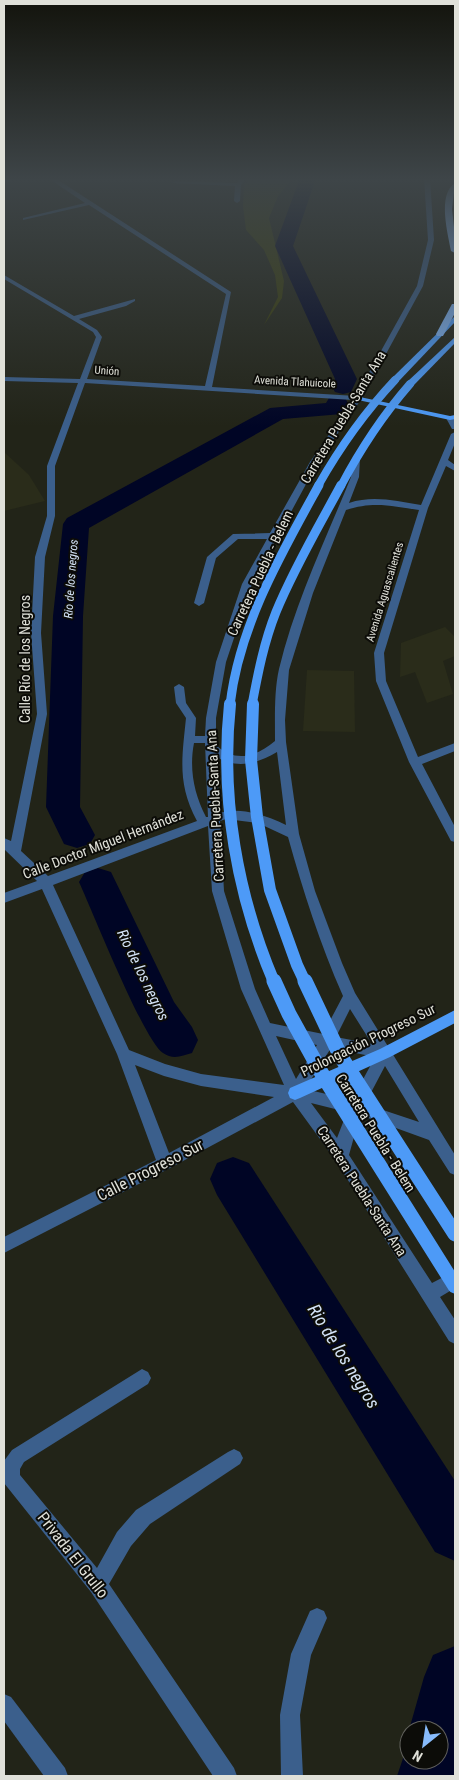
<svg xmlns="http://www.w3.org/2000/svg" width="459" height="1780" viewBox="0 0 459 1780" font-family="'Roboto Condensed',sans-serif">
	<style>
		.built { fill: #2a2c1a }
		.green { fill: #3a3e0b }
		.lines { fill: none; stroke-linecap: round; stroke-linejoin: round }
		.river { fill: #000525; fill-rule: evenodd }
		.minor { fill: #3b5f8c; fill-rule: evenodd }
		.major { fill: #4d9af7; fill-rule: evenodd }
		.highway { fill: #7eb3f5; fill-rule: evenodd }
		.major-bridge-far3 { stroke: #4d9af7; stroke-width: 8 }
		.major-bridge-far2 { stroke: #4d9af7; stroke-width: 9 }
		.major-bridge-far1 { stroke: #4d9af7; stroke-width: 12 }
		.major-bridge { stroke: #4d9af7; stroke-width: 15 }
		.labels { text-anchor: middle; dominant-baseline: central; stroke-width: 4; stroke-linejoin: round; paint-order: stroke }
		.far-street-label { font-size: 11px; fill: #e0e1d9; stroke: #0c0c08 }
		.far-water-label { font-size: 12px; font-style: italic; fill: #d3e2f6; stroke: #0c0c08 }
		.street-label { font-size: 14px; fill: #e0e1d9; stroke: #0c0c08 }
		.water-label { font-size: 15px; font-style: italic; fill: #d3e2f6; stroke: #0c0c08 }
		.near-street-label { font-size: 16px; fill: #e0e1d9; stroke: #0c0c08 }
		.near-water-label { font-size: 18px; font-style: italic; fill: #d3e2f6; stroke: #0c0c08 }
	</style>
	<rect width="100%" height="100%" fill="#222418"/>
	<g class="built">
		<path d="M4,452L29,475L45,501L4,511Z"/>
		<path d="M445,627L455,637V656L443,661L453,694L427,703L415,672L400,677L401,643Z"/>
		<path d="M307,670L354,671L355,732L303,731Z"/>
	</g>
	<path class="green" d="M249,178H294L278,196L269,218L284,281L282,298L264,325L278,297L275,275L264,250L246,230L243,206L244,186Z"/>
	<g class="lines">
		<g class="river">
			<path d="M300,178H316L293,246L357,379L351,392L343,394L335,392L332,387L335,379L275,246Z"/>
			<path d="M337,396L345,398L348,403L342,414L283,419L89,528L83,616L80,807L95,835L90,844L77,848L64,844L46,807L53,616L63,524L67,518L270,408L326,403L329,398Z"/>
			<path d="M98,868L111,872L174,1002L192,1027L198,1040L192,1053C182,1056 173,1060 163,1053C144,1041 92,910 79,882L85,872Z"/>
			<path d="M233,1157L249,1163L455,1481V1561L435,1552L217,1195L210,1179L217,1163Z"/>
			<path d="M455,1646V1776H397L409,1741L407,1738L409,1731V1760H439V1730H409L424,1677L433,1655Z"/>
		</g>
		<g class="minor">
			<path d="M7,178H14L4,183V179Z"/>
			<path d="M48,178H55L231,292L212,387L356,396L417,286L428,240L424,178H430L434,240L423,286L362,398L318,462L252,584L226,662L216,718V745C235,763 256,757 275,741C275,718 274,691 279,669C295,602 326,539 351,477L353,456L360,458L359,477L349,503C373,495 396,501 421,505L451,434L455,432V443L448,460L455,465V471L446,466L428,508L384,653L386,681L418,757L455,743V751L422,764L455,827V842L451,841L409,762L376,681L374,653L419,510C392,506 373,501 346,510L313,593L289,670L285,720L286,742L299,834L315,891L342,963L355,993L455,1155V1175L450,1173L429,1140L360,1115L349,1155L432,1283L455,1271V1288L440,1297L455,1320V1344L449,1341L336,1161L293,1102L170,1168L4,1253V1237L156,1160L117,1054L42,889L4,903V893L37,881L4,849V838L11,841L37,714L31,633L35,557L47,516V466L78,383L4,381V377L80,379L96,337L93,332L4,279V275L74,316L135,299V301L126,306L79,319L97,330L102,337L87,379L205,386L226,294L89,205L23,220V218L85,203ZM85,383L353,400L310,462L270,533L233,534L207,557L194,603L199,606L204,603L216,558L238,539H267L242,584L216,662L206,718L205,736H195L196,718L186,703L184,687L179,684L174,687L176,703L186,718C182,758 177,784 197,821L48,876L21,851L47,714L41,633L45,557L55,516V466ZM194,743H205L208,817H206C194,794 189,769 194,743ZM277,752L286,825C267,816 241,806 220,813L216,757C237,769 257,764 277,752ZM226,819L258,823L288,837C303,891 320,944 343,996L323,1034L270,1023L255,989L224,891L220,821ZM208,826L212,891L241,989L284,1085L201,1074L165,1064L129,1050L53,885ZM350,1009L372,1044L336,1037ZM276,1036L317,1045L296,1079ZM331,1048L375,1057L352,1100L305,1089ZM135,1065L164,1076L201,1086L274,1097L169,1153ZM385,1066L419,1122L365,1104ZM311,1103L347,1112L337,1138Z"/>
			<path d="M240,178H246L241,185L240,201L237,203L234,201L235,186L172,183L175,181L237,183Z"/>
			<path d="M447,416L454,418L455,429H452L446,418Z"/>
			<path d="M142,1369L148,1372L151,1378L148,1384L24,1462L20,1469V1475L97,1568L117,1532L136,1510L228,1452L234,1449L240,1452L243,1458L240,1464L150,1524L131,1546L109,1584L234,1768L237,1776H213L91,1592L4,1483V1461L12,1450Z"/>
			<path d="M317,1608L324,1611L327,1618L311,1655L300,1715L303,1776H281L280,1715L291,1654L310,1611Z"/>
			<path d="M4,1694L11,1697L65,1768L68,1776H44L4,1721Z"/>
		</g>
		<g class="major">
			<path d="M455,316V322L398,382H392V378Z"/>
			<path d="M455,337V343L413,386H407V382Z"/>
			<path d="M355,396L450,416L455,415V419L450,420L358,400H355Z"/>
			<path d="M455,1010V1023L390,1057L300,1098L295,1100L290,1098L288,1093L290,1088L380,1049Z"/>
		</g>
		<g class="highway">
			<path d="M455,183L452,209L455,236V253L451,251C448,234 437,194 455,183Z"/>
			<path d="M452,304H455V313L443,336H437L436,334Z"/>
		</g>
		<g class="major-bridge-far3">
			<path d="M318,486C340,447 365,412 395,380"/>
			<path d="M341,486C360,450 383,415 410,384"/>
		</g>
		<g class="major-bridge-far2">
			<path d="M230,705C239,626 281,554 319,485"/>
			<path d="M252,705C258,673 264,642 276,612C294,568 319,526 341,485"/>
		</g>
		<g class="major-bridge-far1">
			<path d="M230,704C220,798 237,895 274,982"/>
			<path d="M253,704L251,760L257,817L270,890L297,965L305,982"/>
		</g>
		<g class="major-bridge">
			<path d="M274,981L289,1014L322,1074L455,1286"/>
			<path d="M305,981L341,1057L455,1234"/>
		</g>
	</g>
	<linearGradient id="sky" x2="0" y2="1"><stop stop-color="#13140d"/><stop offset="0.42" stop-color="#3e4548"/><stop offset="1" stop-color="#3e4548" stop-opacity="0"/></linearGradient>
	<rect width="459" height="427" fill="url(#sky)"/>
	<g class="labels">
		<g class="far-street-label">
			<text transform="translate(107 371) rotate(4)">Unión</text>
			<text transform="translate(295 382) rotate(3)">Avenida Tlahuicole</text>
			<text transform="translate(385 592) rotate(-73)">Avenida Aguascalientes</text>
		</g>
		<g class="far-water-label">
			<text transform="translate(71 579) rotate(-86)">Rio de los negros</text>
		</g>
		<g class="street-label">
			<text transform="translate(343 417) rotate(-59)">Carretera Puebla-Santa Ana</text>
			<text transform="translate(260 573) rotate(-65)">Carretera Puebla - Belem</text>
			<text transform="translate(25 659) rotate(-90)">Calle Río de los Negros</text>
			<text transform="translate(215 806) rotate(-93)">Carretera Puebla-Santa Ana</text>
			<text transform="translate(103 844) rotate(-21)">Calle Doctor Miguel Hernández</text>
			<text transform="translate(368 1040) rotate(-26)">Prolongación Progreso Sur</text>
			<text transform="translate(376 1133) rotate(58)">Carretera Puebla - Belem</text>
			<text transform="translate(362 1191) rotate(57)">Carretera Puebla-Santa Ana</text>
		</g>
		<g class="water-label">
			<text transform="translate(143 975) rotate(64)">Rio de los negros</text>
		</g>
		<g class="near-street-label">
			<text transform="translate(150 1170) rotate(-27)">Calle Progreso Sur</text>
			<text transform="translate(73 1555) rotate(52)">Privada El Grullo</text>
		</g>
		<g class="near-water-label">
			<text transform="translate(344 1356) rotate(58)">Rio de los negros</text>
		</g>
	</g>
	<rect width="459" height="1780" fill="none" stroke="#e0e1d9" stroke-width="10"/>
	<g transform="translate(424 1745) rotate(210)"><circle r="24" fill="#0c0c08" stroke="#61615c"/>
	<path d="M0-4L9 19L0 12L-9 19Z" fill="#87bbfb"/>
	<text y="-8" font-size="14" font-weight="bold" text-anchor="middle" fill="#e0e1d9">N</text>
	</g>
</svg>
